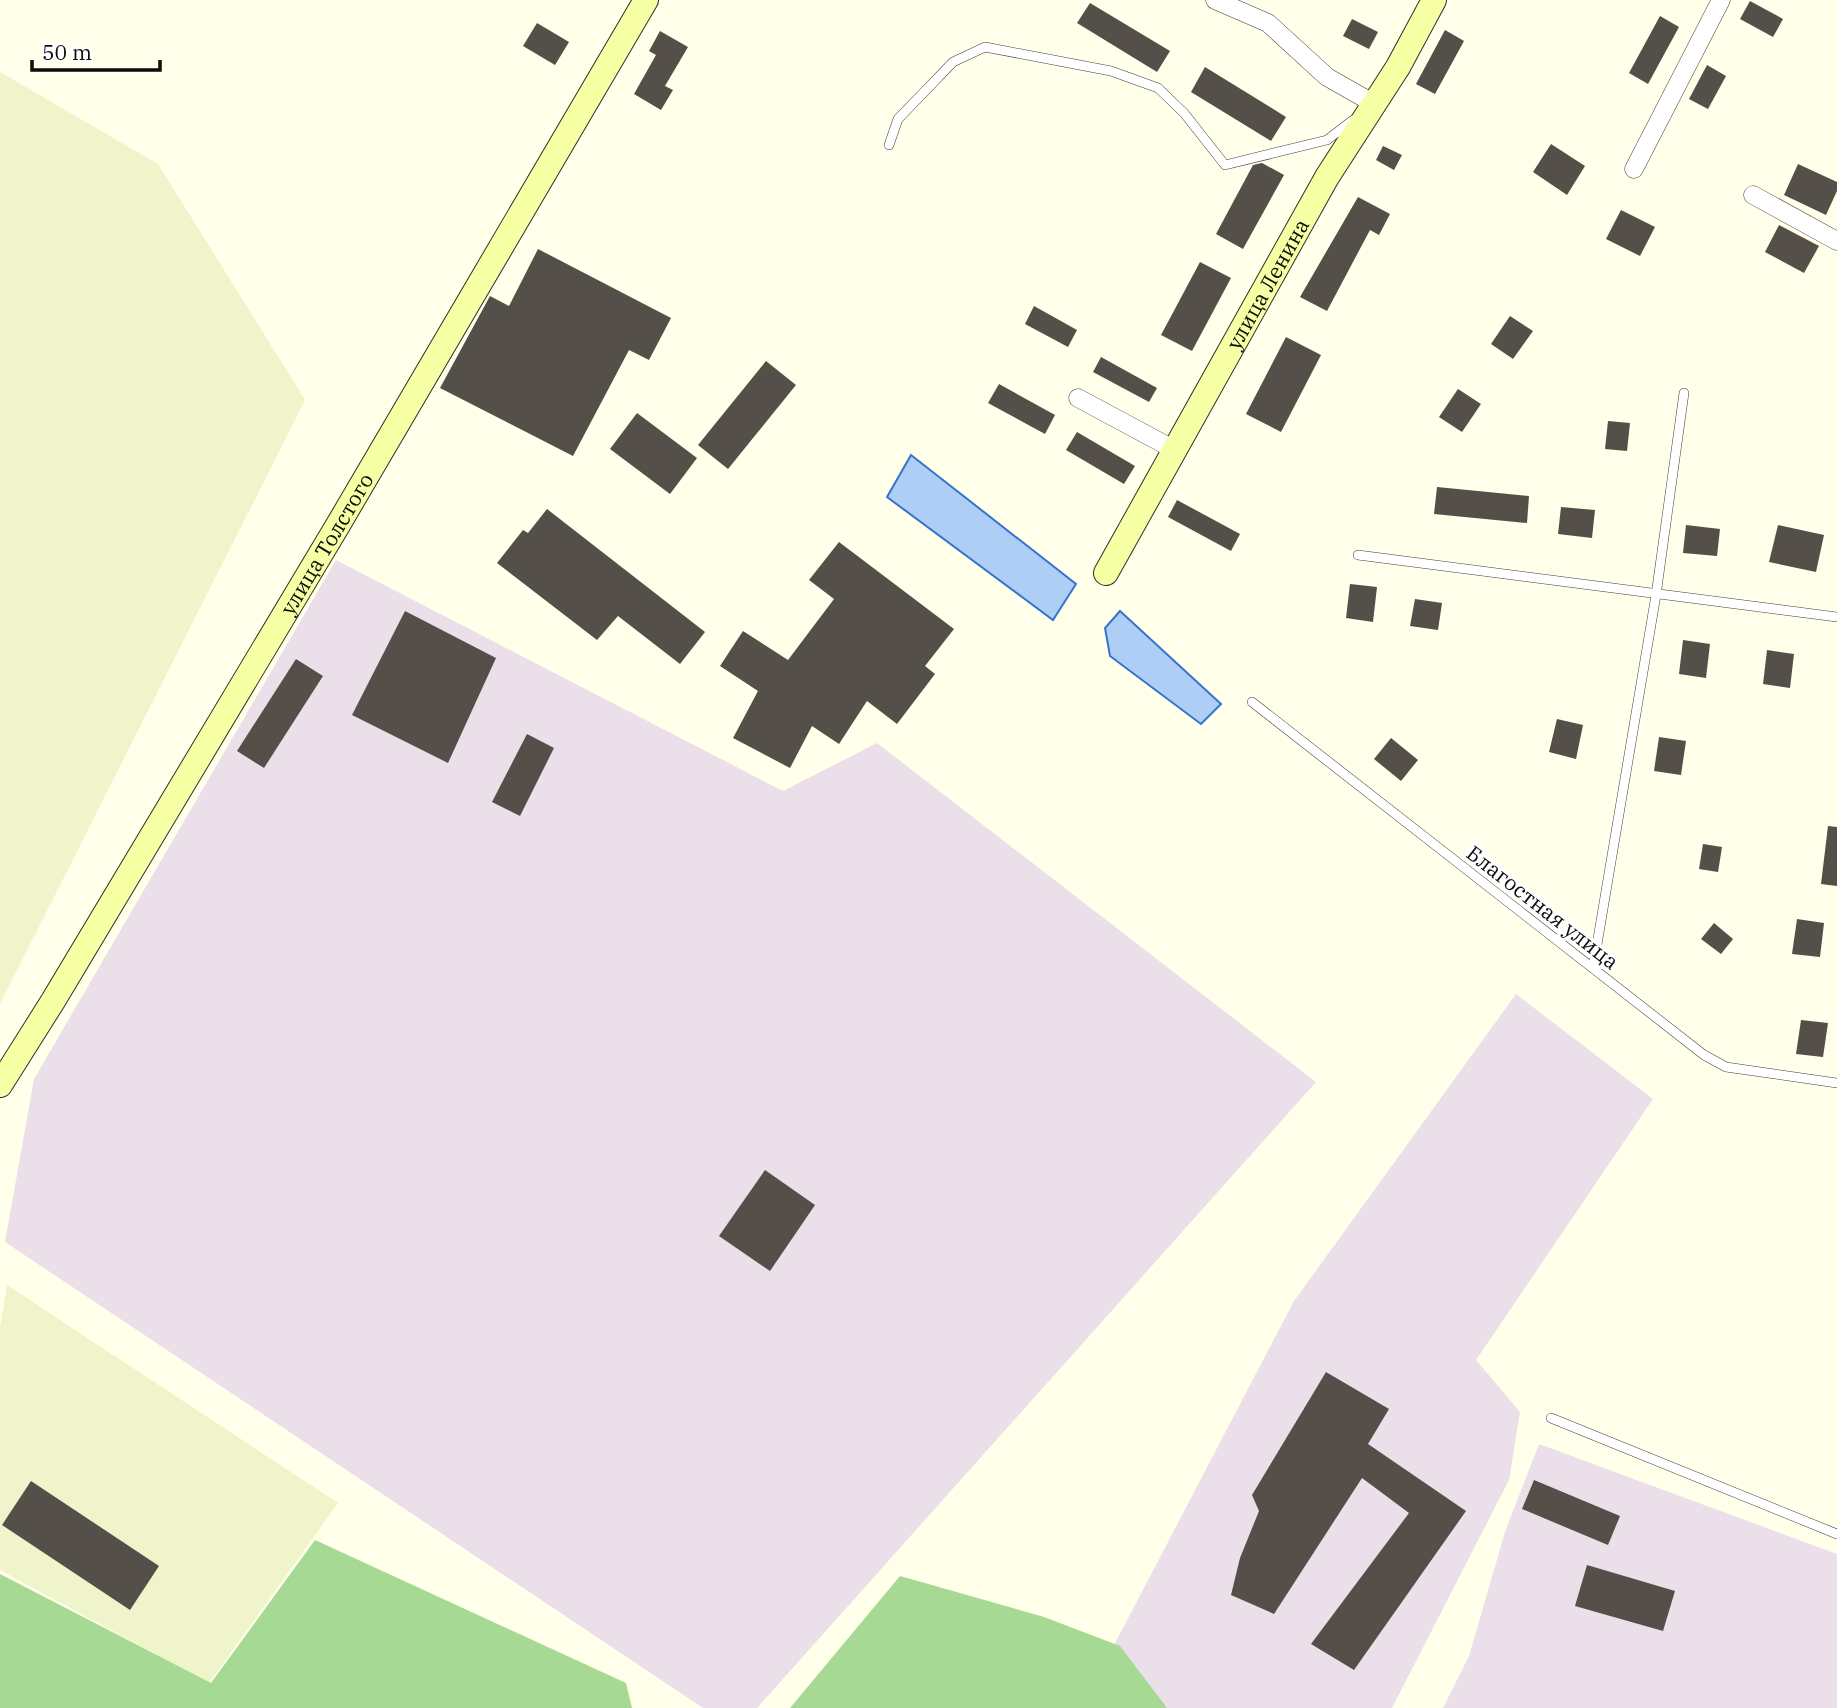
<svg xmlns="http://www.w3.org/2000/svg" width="1837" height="1708" viewBox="0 0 1837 1708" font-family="'IBM Plex Serif',serif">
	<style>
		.industrial { fill: #ebdfea }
		.farmland { fill: #f0f4cb }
		.forest { fill: #a6d994 }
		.water { fill: #afcef6; stroke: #3673cd; stroke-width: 2 }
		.building { fill: #544f48 }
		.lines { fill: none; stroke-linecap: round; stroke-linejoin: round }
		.lane-casing { stroke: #3f3f3f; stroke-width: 10 }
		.street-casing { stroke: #3f3f3f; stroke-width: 19 }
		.secondary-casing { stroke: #2e2e2e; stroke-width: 26 }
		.lane { stroke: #fff; stroke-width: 9 }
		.street { stroke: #fff; stroke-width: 18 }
		.secondary { stroke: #f7ffa5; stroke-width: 24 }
		.labels { text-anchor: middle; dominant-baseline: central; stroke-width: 7; stroke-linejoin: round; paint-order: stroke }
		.street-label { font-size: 21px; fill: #0c0c0c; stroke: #fff }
	</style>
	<rect width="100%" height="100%" fill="#ffffea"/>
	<g class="industrial">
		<path d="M336,560L783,791L877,743L1316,1082L757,1708H703L5,1242L34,1079Z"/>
		<path d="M1516,994L1653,1099L1476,1360L1520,1412L1509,1480L1392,1708H1167L1101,1670L1294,1301Z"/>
		<path d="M1539,1444L1837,1554V1708H1443L1469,1656L1505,1532Z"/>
	</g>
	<g class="farmland">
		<path d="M0,72L158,164L305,400L0,1004Z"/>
		<path d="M7,1285L338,1503L209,1683L0,1570V1328Z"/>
	</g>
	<g class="forest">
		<path d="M315,1540L626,1683L632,1708H0V1574L211,1683Z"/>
		<path d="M900,1576L1044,1617L1120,1646L1167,1708H790Z"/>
	</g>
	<g class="water">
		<path d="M911,455L1076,584L1053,620L887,497Z"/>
		<path d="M1120,611L1221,704L1201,724L1110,656L1105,628Z"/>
	</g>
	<g class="building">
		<path d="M1750,1L1783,19L1773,37L1740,19Z"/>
		<path d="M1090,3L1170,51L1157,72L1077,23Z"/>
		<path d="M1660,16L1679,27L1648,84L1629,73Z"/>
		<path d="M1352,19L1378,32L1369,49L1343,36Z"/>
		<path d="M537,23L569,42L555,65L523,46Z"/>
		<path d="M1445,30L1464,41L1435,94L1416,84Z"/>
		<path d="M660,31L688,47L665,86L673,90L661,110L634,94L656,55L649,51Z"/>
		<path d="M1707,65L1726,76L1708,109L1689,99Z"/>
		<path d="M1205,67L1286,117L1271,141L1191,92Z"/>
		<path d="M1551,144L1585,166L1567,195L1533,172Z"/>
		<path d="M1383,146L1402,155L1394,170L1376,160Z"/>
		<path d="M1262,163L1284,175L1243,249L1216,234L1253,165Z"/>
		<path d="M1798,164L1837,182V191L1826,215L1784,195Z"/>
		<path d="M1358,197L1390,214L1379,235L1370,230L1327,311L1300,297Z"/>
		<path d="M1621,210L1655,227L1640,256L1606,239Z"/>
		<path d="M1779,225L1819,246L1804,273L1765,252Z"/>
		<path d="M538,249L671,318L649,360L629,350L573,456L440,388L490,296L509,306Z"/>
		<path d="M1200,262L1231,278L1192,351L1161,335Z"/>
		<path d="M1034,306L1077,330L1068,347L1025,324Z"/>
		<path d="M1510,316L1533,331L1513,359L1491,344Z"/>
		<path d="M1286,337L1321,355L1281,432L1246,414Z"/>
		<path d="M1101,357L1157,388L1149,402L1093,372Z"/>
		<path d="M766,361L796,385L728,469L698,445Z"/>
		<path d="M999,384L1055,415L1045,434L988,403Z"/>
		<path d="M1458,389L1481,404L1462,432L1439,417Z"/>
		<path d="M637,413L697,458L670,494L610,449Z"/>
		<path d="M1608,421L1630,423L1627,451L1605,449Z"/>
		<path d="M1077,432L1135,466L1124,484L1066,450Z"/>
		<path d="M1437,487L1529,496L1527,523L1434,514Z"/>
		<path d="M1177,500L1240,534L1231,551L1168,517Z"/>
		<path d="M1561,507L1595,510L1592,538L1558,534Z"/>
		<path d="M547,509L705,632L680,664L618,616L597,640L497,563L523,530L528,533Z"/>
		<path d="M1686,525L1720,529L1717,556L1683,553Z"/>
		<path d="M1778,525L1824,535L1816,572L1769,562Z"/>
		<path d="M839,542L954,629L925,666L935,674L897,724L867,701L839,744L812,726L790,768L733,738L758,691L720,666L743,631L788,660L834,599L809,580Z"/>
		<path d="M1350,584L1377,587L1373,622L1346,618Z"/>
		<path d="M1415,599L1442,603L1438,630L1410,626Z"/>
		<path d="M405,611L496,658L448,763L352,715Z"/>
		<path d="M1683,640L1710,644L1706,678L1679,674Z"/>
		<path d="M1767,650L1794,654L1790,688L1763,684Z"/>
		<path d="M296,659L323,676L264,768L237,751Z"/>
		<path d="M1557,719L1583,725L1576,759L1549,752Z"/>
		<path d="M527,734L554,748L520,816L492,802Z"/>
		<path d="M1659,737L1686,741L1681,775L1654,771Z"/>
		<path d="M1391,738L1418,760L1401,781L1374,759Z"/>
		<path d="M1828,826L1837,827V886L1821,884Z"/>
		<path d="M1703,844L1722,847L1718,872L1699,869Z"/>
		<path d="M1797,919L1824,923L1820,957L1792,954Z"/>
		<path d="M1714,923L1733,939L1721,954L1701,939Z"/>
		<path d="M1801,1020L1828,1023L1823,1057L1796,1054Z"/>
		<path d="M765,1170L815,1205L770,1271L719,1236Z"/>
		<path d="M1326,1372L1389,1409L1368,1444L1466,1511L1354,1670L1311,1644L1409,1513L1362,1478L1274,1614L1231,1595L1240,1558L1259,1511L1252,1495Z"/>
		<path d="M1534,1480L1620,1516L1608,1545L1522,1509Z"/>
		<path d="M31,1481L159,1566L130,1610L2,1525Z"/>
		<path d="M1587,1565L1675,1591L1663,1631L1575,1606Z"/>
	</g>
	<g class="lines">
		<defs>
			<g id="lane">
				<path d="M889,145L898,119L928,88L953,62L985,47L1111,71L1158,88L1184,113L1225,165L1327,140L1353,120"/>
				<path d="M1358,555L1837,617"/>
				<path d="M1252,702L1704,1055L1726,1067L1837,1083"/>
				<path d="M1593,968L1656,595L1684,393"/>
				<path d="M1551,1418L1837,1534"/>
			</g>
			<g id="street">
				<path d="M1215,0L1268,23L1327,77L1373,103"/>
				<path d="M1634,169L1721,0"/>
				<path d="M1753,195L1837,241"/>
				<path d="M1078,398L1173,449"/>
			</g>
			<g id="secondary">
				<path id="s1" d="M1106,573L1327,177L1398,67L1434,0"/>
				<path id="s2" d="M0,1085L53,1001L338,525L646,0"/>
			</g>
		</defs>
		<use href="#lane" class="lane-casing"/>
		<use href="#street" class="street-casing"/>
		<use href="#secondary" class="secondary-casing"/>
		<use href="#lane" class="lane"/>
		<use href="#street" class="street"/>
		<use href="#secondary" class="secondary"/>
	</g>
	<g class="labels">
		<g class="street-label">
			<text stroke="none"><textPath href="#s1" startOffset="331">улица Ленина</textPath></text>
			<text stroke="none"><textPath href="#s2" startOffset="632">улица Толстого</textPath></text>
			<text transform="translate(1543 907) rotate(38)">Благостная улица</text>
		</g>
	</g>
	<path d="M32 60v10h128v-10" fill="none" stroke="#0c0c0c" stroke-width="3.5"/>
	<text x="42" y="60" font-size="21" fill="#0c0c0c" stroke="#ffffff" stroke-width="5" paint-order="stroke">50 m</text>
</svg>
